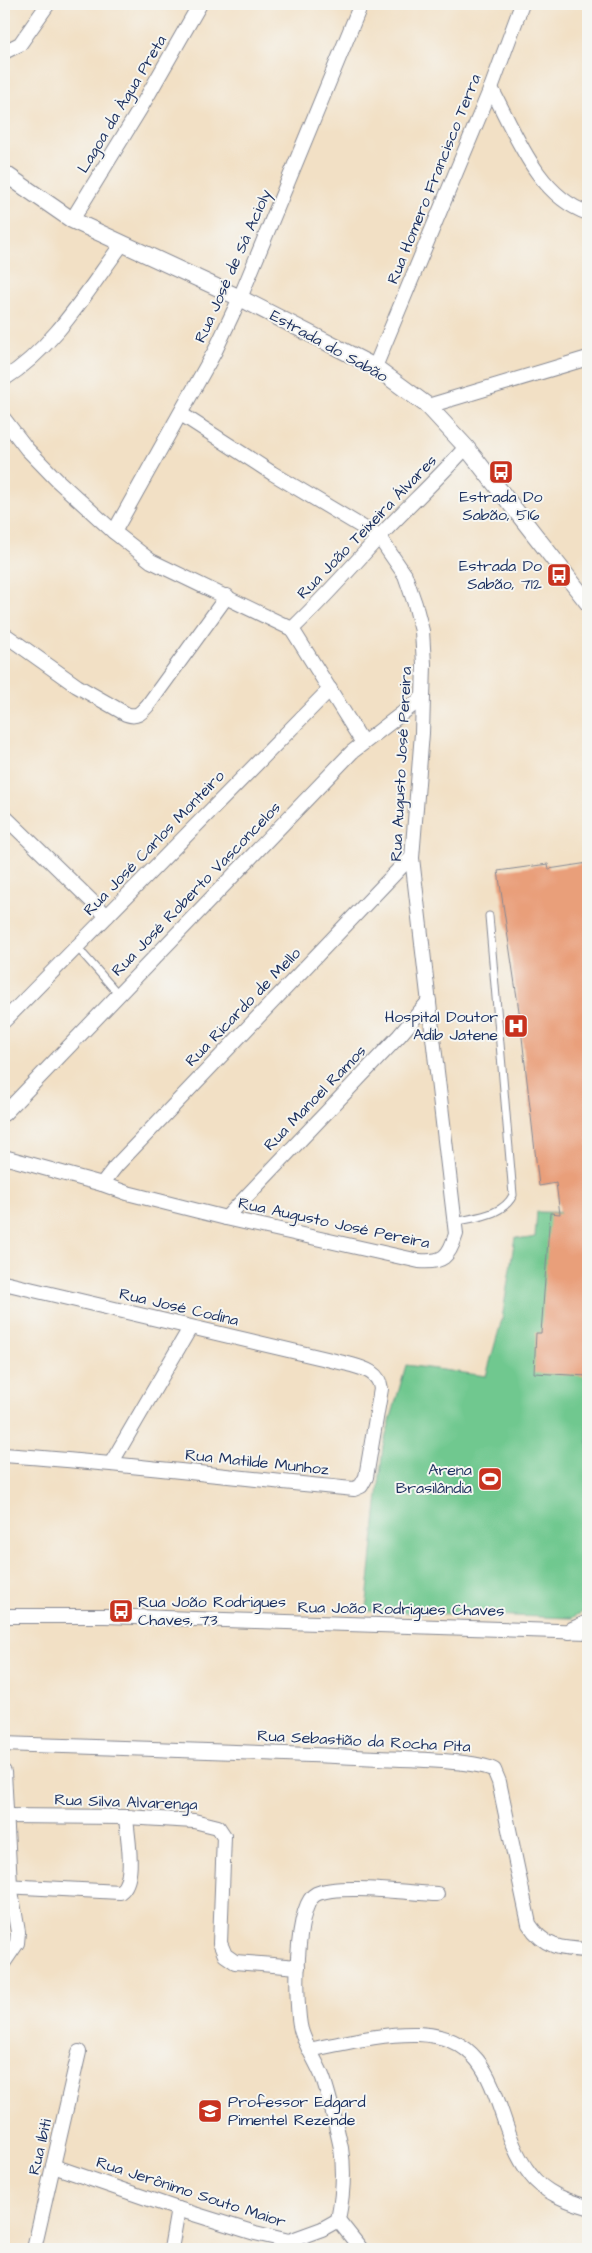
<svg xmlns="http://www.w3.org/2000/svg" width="592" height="2253" viewBox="0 0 592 2253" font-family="'Architects Daughter',sans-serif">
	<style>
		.green { fill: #6fc88f; stroke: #457c76 }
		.building { fill: #e99f7a }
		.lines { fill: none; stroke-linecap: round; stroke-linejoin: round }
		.service-casing { stroke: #868892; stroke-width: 9 }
		.minor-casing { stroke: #868892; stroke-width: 16 }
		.tertiary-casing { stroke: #868892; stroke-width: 18 }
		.service { stroke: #fff; stroke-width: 7 }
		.minor { stroke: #fff; stroke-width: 14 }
		.tertiary { stroke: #fff; stroke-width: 16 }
		.labels { text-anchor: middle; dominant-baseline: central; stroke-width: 4; stroke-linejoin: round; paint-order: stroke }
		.street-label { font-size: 16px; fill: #1b2f5e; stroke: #f6f6f2 }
		.poi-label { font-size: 16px; fill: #1b2f5e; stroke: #f6f6f2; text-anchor: end }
	</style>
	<rect width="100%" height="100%" fill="#f6f6f2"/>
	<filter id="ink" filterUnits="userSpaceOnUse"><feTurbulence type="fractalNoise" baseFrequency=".02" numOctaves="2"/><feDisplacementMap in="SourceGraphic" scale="10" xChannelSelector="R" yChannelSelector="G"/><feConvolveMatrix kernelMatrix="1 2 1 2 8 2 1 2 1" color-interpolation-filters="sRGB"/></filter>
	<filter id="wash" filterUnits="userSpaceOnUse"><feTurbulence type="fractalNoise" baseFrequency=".0096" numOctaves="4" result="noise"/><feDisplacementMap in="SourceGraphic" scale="20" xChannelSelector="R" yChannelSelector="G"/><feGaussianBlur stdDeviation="1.12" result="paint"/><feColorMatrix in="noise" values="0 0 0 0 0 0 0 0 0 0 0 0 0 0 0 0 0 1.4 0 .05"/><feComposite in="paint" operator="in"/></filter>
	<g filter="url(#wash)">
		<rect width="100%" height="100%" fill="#f2e0c5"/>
		<path class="green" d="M537,1212L588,1213V1609L572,1618L366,1611L383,1446L406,1365L486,1376L502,1319L515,1237L524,1239L535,1237Z"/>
		<g id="blocks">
			<path class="building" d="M588,863V1376L534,1373L536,1333H541L550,1213L560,1214L556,1183L539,1186L519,1011L498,871L548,864L549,869Z"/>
		</g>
	</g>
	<g filter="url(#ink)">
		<use href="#blocks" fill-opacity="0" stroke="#868892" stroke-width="1"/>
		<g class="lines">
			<defs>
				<g id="service">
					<path d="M77,947L120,996"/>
					<path d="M455,1222C475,1217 503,1216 513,1195L489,916"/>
				</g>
				<g id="minor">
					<path d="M4,52L20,44L48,4"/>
					<path d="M491,88C515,132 537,196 588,213"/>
					<path d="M72,220L140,109L200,4"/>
					<path d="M375,367L491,88L522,4"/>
					<path d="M4,379C54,348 87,291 122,244"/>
					<path d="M428,406L588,358"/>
					<path d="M4,419L27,449L57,480L114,532L151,561L292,629L363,743"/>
					<path d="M114,532L215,351L240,298L361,4"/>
					<path d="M292,629C322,600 350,569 378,538C407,507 438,479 466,447"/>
					<path d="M4,634L77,686L126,714C137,718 141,713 148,705L227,596"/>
					<path d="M4,816L107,916"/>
					<path d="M4,1021L330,689"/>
					<path d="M4,1114L352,752L422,698"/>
					<path d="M4,1157L102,1184L127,1193L226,1218L419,1261C443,1263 449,1257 456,1234L412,858L422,733L424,664L422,631L415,604L405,575L379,537L272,473L181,414"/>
					<path d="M102,1184L116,1166L402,866L412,858"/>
					<path d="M226,1218L399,1036L429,1001"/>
					<path d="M4,1283L348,1364C362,1368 379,1371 381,1389L366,1477L361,1486L354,1489C237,1478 121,1463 4,1455"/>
					<path d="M112,1462L190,1328"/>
					<path d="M4,1616H105L588,1632"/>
					<path d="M4,1744C128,1748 253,1752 378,1758C400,1759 478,1760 494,1770L499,1782L529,1924C544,1948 562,1949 588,1950"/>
					<path d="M4,1772L10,1885L18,1932L17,1943L4,1962"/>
					<path d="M4,1816L126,1817L194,1821L218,1827L224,1836L220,1943L225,1955L235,1962L298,1967"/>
					<path d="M4,1886L120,1892C137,1880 127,1836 126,1817"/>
					<path d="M309,2050C344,2043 382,2033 418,2034C506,2037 490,2123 530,2174C544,2193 567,2201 588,2207"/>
					<path d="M53,2166L178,2209L255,2233L289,2241L322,2229L338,2220L361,2249"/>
					<path d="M338,2220C343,2195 345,2173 341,2148C336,2125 331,2101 323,2078C317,2062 306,2047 301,2030C295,2007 294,1905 316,1894C338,1883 410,1893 437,1894"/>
					<path d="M34,2249L79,2052"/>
					<path d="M171,2249L178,2209"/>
				</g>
				<g id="tertiary">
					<path d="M4,173L72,220L240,298L375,367L428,406L466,447L588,603"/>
					<path d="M570,1631L588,1623"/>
				</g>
			</defs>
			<use href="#service" class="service-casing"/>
			<use href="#minor" class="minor-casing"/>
			<use href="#tertiary" class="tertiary-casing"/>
			<use href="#service" class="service"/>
			<use href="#minor" class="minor"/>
			<use href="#tertiary" class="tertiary"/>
		</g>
	</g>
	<defs>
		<symbol id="bus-square" viewBox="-11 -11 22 22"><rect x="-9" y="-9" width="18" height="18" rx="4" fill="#c8321e" stroke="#f6f6f2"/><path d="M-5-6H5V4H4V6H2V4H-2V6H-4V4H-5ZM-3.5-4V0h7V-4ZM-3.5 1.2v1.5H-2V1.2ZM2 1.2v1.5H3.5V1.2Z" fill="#fff"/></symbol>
		<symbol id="hospital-square" viewBox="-11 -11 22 22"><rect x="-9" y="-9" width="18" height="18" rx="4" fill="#c8321e" stroke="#f6f6f2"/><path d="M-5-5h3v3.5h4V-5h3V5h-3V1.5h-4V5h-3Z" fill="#fff"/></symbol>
		<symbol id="stadium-square" viewBox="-11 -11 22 22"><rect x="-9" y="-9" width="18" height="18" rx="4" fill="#c8321e" stroke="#f6f6f2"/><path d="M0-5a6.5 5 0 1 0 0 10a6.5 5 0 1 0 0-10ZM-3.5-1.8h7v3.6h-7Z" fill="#fff"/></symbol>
		<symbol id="school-square" viewBox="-11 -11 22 22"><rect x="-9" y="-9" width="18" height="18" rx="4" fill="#c8321e" stroke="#f6f6f2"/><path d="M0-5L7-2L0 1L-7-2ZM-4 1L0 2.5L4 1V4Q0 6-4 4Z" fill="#fff"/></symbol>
	</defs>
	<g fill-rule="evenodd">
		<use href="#bus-square" x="487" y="458" width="28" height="28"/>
		<use href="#bus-square" x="545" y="561" width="28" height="28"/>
		<use href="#hospital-square" x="502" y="1012" width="28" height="28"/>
		<use href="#stadium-square" x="476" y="1465" width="28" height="28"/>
		<use href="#bus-square" x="107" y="1597" width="28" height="28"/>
		<use href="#school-square" x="196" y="2097" width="28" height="28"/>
	</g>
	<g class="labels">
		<g class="street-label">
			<text transform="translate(122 104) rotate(-59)">Lagoa da Àgua Preta</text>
			<text transform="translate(434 179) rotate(-68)">Rua Homero Francisco Terra</text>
			<text transform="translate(233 266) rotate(-66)">Rua José de Sá Acioly</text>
			<text transform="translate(329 346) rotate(29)">Estrada do Sabão</text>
			<text transform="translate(367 527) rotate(-46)">Rua João Teixeira Álvares</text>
			<text transform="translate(401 764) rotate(-87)">Rua Augusto José Pereira</text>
			<text transform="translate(154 843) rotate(-46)">Rua José Carlos Monteiro</text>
			<text transform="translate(196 889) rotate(-46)">Rua José Roberto Vasconcelos</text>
			<text transform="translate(243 1007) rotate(-46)">Rua Ricardo de Mello</text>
			<text transform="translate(315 1098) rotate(-46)">Rua Manoel Ramos</text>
			<text transform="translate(334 1223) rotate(12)">Rua Augusto José Pereira</text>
			<text transform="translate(179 1307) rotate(13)">Rua José Codina</text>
			<text transform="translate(257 1462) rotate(6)">Rua Matilde Munhoz</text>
			<text transform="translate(401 1609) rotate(1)">Rua João Rodrigues Chaves</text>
			<text transform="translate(364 1741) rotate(3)">Rua Sebastião da Rocha Pita</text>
			<text transform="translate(126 1802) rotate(2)">Rua Silva Alvarenga</text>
			<text transform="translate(40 2147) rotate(-77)">Rua Ibiti</text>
			<text transform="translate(191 2192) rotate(18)">Rua Jerônimo Souto Maior</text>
		</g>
		<g class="poi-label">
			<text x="501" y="497" text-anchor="middle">Estrada Do<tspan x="501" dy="18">Sabão, 516</tspan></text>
			<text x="542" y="566">Estrada Do<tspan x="542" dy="18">Sabão, 712</tspan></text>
			<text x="498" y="1017">Hospital Doutor<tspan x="498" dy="18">Adib Jatene</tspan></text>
			<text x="472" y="1470">Arena<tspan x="472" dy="18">Brasilândia</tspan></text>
			<text x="138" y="1602" text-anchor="start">Rua João Rodrigues<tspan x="138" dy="18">Chaves, 73</tspan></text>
			<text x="228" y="2102" text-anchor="start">Professor Edgard<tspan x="228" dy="18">Pimentel Rezende</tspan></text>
		</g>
	</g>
	<rect width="592" height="2253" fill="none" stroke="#f6f6f2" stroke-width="20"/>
</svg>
